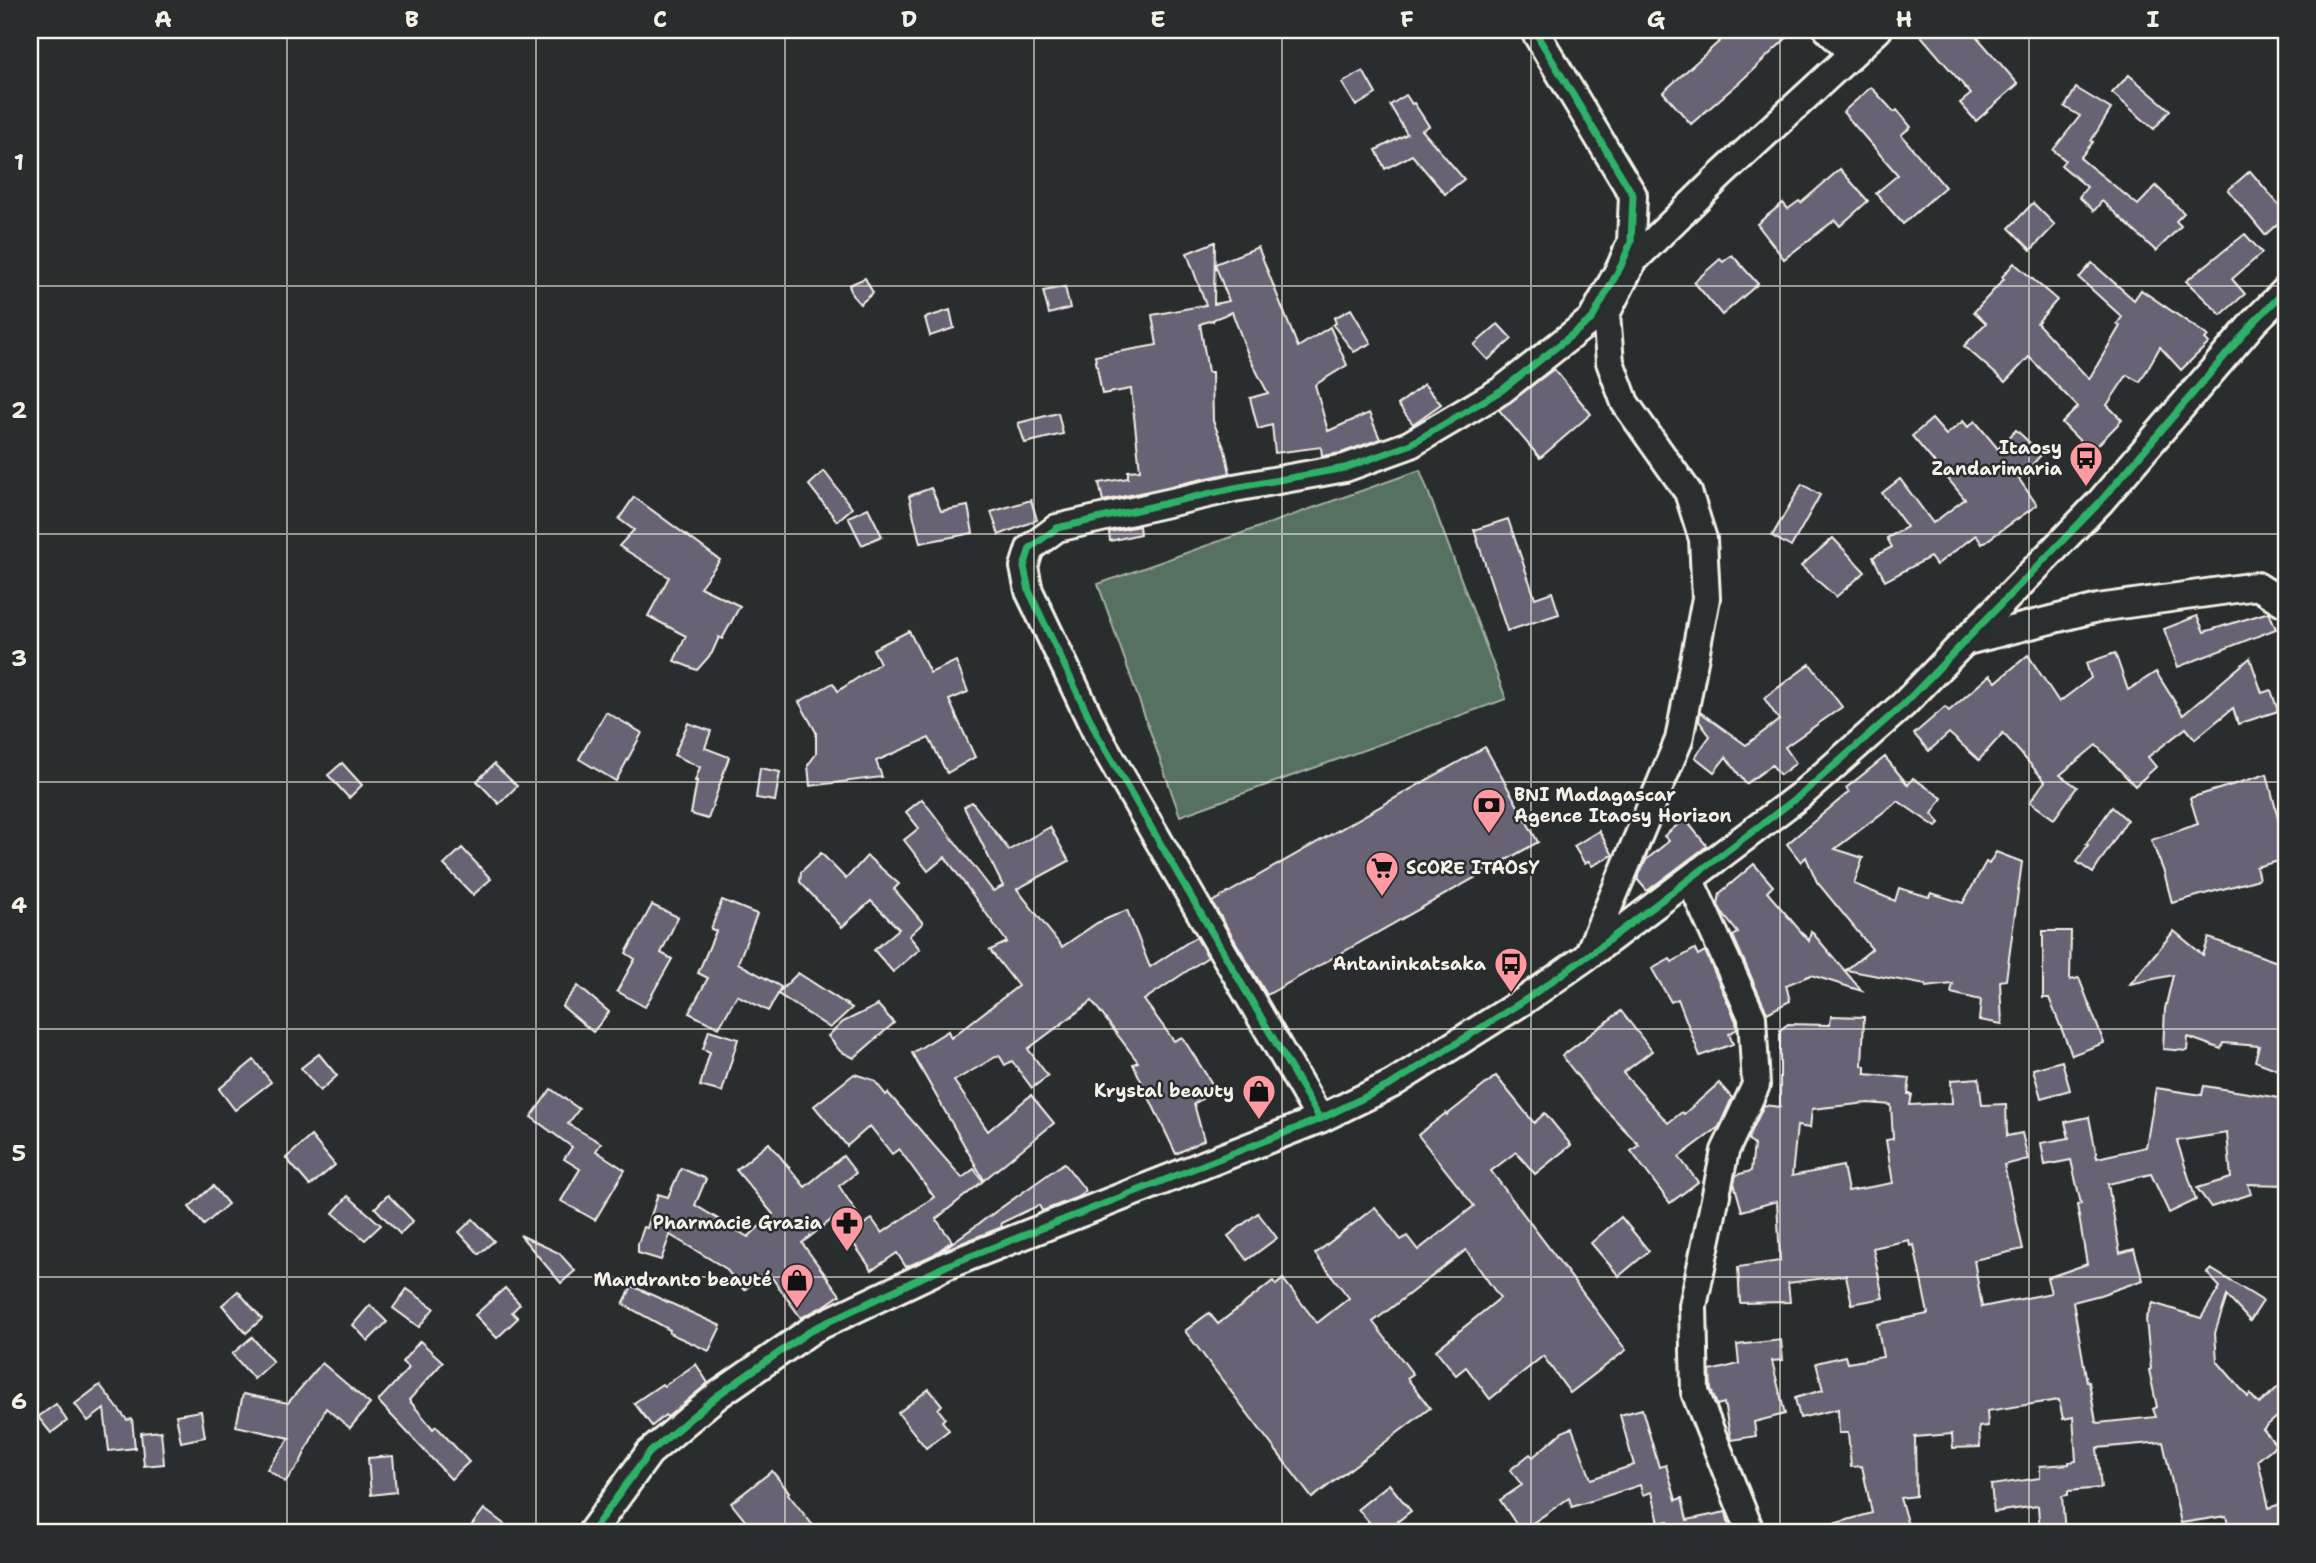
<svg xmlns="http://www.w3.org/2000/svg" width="2316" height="1563" viewBox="0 0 2316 1563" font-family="'Shantell Sans',sans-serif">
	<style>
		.green { fill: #567160; stroke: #a5b1a4; stroke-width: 2 }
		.building { fill: #686274; stroke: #f4f1e8; stroke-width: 2; fill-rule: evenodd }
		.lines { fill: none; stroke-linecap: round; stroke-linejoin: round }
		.minor-casing { stroke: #f4f1e8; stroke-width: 32 }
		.minor { stroke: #2a2d2e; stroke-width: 26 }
		.cycleway-casing { stroke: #2a2d2e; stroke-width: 11 }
		.cycleway { stroke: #2db169; stroke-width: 7 }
		.grid { fill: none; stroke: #f4f1e8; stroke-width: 2; stroke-opacity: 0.55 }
		.labels { text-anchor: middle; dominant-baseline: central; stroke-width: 5; stroke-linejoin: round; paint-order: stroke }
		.poi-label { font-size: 18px; font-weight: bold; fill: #f4f1e8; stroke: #2a2d2e; text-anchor: end }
		.neatline { fill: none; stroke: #f4f1e8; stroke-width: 2.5 }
		.grid-label { font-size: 23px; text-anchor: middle; font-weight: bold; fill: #f4f1e8 }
	</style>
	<rect width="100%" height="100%" fill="#2a2d2e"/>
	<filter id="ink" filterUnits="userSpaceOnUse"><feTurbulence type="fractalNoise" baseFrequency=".0143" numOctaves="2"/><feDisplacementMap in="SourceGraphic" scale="14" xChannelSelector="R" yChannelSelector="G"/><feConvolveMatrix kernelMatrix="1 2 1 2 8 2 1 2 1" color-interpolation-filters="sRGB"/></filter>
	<g filter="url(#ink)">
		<path class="green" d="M1420,470L1506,699L1180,816L1098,584Z"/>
		<g class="building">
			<path d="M1732,30H1795L1741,81L1691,124L1663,92Z"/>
			<path d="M1916,30H1971L2018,84L1976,121L1960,103L1971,94Z"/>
			<path d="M1363,71L1376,94L1356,106L1342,83Z"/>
			<path d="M2129,75L2170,110L2154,129L2112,93Z"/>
			<path d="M1871,87L1894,112L1897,110L1911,127L1901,135L1945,187L1903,224L1876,193L1898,175L1843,112Z"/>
			<path d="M2076,88L2111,109L2091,141L2093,142L2080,158L2138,205L2156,186L2184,213L2176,221L2181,226L2156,251L2102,201L2094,211L2079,197L2087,187L2061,165L2065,160L2053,150L2080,116L2065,107Z"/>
			<path d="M1406,95L1412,104L1414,103L1429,126L1422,130L1464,179L1445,194L1412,155L1385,169L1376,150L1407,134L1390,105Z"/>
			<path d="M1840,169L1868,201L1840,226L1835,220L1784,259L1757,224L1783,203L1788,209L1799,201L1801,203Z"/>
			<path d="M2250,171L2286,213V216L2265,235L2228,190Z"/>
			<path d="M2033,203L2055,225L2031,250L2009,228Z"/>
			<path d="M2245,234L2262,253L2232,279L2245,294L2221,315L2186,281Z"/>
			<path d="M1215,242L1214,304L1229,301L1215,264L1258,247L1298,347L1330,327L1347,365L1315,385L1328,431L1369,413L1380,439L1341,453L1322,456L1321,447L1275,453L1272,425L1258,429L1250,398L1268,393L1249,357L1232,312L1214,319L1213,321L1212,320L1200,324L1208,372H1212L1213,421L1225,450L1230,473L1103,501L1099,483L1128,478V471L1140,470L1131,389L1102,394L1095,356L1157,345L1152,315L1206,305L1187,253Z"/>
			<path d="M1732,255L1758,284L1722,315L1694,282L1720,259L1723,262Z"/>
			<path d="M2014,263L2057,300L2037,323L2089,379L2120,326L2117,324L2122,317L2079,278L2092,263L2134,300L2141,290L2208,336L2205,339L2209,343L2181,370L2160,347L2140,382L2127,375L2107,405L2122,420L2091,452L2062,423L2078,407L2029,357L2005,382L1964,346L1986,323L1974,312L2004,279L2002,277Z"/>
			<path d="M865,278L873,293L860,304L852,295L849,285Z"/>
			<path d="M1065,287L1070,308L1049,314L1043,291Z"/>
			<path d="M1351,309L1371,343L1354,352L1333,325L1336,323L1334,318Z"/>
			<path d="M950,310L954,328L930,336L925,318Z"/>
			<path d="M1498,324L1512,339L1488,360L1474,345Z"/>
			<path d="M1554,369L1591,414L1540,458L1499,410Z"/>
			<path d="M1424,384L1441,404L1413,424L1398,405Z"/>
			<path d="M1058,413L1063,434L1025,443L1018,423Z"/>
			<path d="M1932,419L1946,435L1963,421L1968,427L1975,421L1998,449L2016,430L2042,454L2019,479L2037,505L1982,544L1976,535L1936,565L1930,557L1885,581L1873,557L1892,547L1887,538L1907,527L1882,493L1900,479L1933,523L1965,499L1912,436Z"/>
			<path d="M824,471L852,508L837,521L809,485Z"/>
			<path d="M1802,484L1820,495L1791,547L1772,536Z"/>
			<path d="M931,488L941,511L968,506L973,533L920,543L909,496Z"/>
			<path d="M634,497L720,560L700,587L740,606L722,639L719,637L712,653L697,670L674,661L686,636L648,616L669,577L619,546L634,530L619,519Z"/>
			<path d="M1031,500L1037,520L999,535L991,512Z"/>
			<path d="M868,508L882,536L862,545L848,517Z"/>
			<path d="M1508,519L1535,598L1552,592L1559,614L1507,631L1474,530Z"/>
			<path d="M1139,526L1140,534L1110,541L1109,532Z"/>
			<path d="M1833,538L1865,572L1836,597L1801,566Z"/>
			<path d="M2269,612L2276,629L2178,667L2164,629L2197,616L2204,632Z"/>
			<path d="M909,631L930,673L956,661L968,692L949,700L975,757L947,773L929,738L876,761L882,777L810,786L808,765L816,754V732L799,702L833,683L838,691L880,663L873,649Z"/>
			<path d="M2115,653L2128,690L2156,672L2183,715L2250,658L2262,693L2271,690L2278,711L2238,724L2233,708L2195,739L2186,728L2148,757L2156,767L2135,786L2096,745L2060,775L2077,787L2054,819L2030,802L2045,781L2003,733L1979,760L1949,733L1929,751L1914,734L1945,707L1949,711L1990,675L1996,682L2028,655L2059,702L2091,678L2086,663Z"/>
			<path d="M1810,664L1842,707L1785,747L1796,763L1780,775L1772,765L1746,784L1726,757L1714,772L1695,757L1710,736L1699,721L1700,712L1746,745L1779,720L1764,698Z"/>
			<path d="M606,712L642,733L616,781L579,759Z"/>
			<path d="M688,723L711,731L705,748L729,757L708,819L691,814L697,781H695L700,767L674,755Z"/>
			<path d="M1485,747L1538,842L1267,995L1212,902Z"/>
			<path d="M1885,757L1908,785L1913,778L1942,798L1932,814L1940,823L1936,827L1898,801L1835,849L1863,858L1854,884L1895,901L1899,888L1929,897L1931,893L1963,903L1986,862L1989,864L1996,852L2022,862L2006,980L2000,981L2002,1024L1979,1020L1981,1000L1951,993L1953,984L1926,987V985L1846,970L1872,949L1817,882L1806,857L1801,862L1787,844L1849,792L1846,788Z"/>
			<path d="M342,763L362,785L349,798L328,775Z"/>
			<path d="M494,764L517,786L499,804L477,781Z"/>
			<path d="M760,768L780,772L775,801L756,798Z"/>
			<path d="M2267,774L2286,850V859L2256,867L2259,879L2172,903L2164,872L2151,840L2198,824L2190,798Z"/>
			<path d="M922,799L993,891L1003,886L964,807L972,802L1009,850L1050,827L1069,861L1017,889L1062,947L1097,923L1127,910L1150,967L1196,937L1208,957L1144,1000L1174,1041L1182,1037L1216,1090L1194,1104L1204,1140L1176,1154L1133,1064L1138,1062L1092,1001L1028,1049L1048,1076L1032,1088L1012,1061L1005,1065L999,1055L954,1081L988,1131L1031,1095L1054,1123L984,1180L912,1053L948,1031L951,1038L1018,986L990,950L1007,942L945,857L928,871L904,840L919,828L906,812Z"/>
			<path d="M2112,807L2127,820L2093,873L2077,862L2088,845L2086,844Z"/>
			<path d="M1685,819L1707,846L1647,891L1637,879L1646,860L1669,841L1664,836Z"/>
			<path d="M1599,831L1613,855L1592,866L1589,861L1585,864L1574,846Z"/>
			<path d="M462,848L491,879L473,895L444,865Z"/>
			<path d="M821,853L846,879L867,856L899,884L894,889L923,923L909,936L920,949L893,972L874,950L899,929L871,901L842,927L800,882L801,872Z"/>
			<path d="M1754,864L1773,886L1767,892L1809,941L1811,931L1862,991L1811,975L1786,985L1790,1001L1767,1013L1733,936L1738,933L1723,914L1718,905L1720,893Z"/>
			<path d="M722,900L757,914L738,963L781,987L778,993L798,973L852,1008L830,1028L778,994L768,1011L737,995L719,1028L689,1013L708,978L698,973L716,931L711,929Z"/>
			<path d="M652,905L678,917L661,953L672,959L645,1007L617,991L635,959L626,953Z"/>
			<path d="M2043,931H2071L2070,980L2079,978L2104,1043L2072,1055L2049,998H2043Z"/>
			<path d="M2174,931L2203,955L2209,938L2286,965V1073L2255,1061L2259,1046L2223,1043L2221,1049L2188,1037L2187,1051L2163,1049L2165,1009L2173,975L2130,984Z"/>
			<path d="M1695,949L1698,955L1705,951L1736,1021L1737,1029L1729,1034L1733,1044L1700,1056L1678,999L1671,1002L1652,969L1670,959L1672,962Z"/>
			<path d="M578,986L609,1012L593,1032L562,1006Z"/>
			<path d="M878,1005L894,1023L854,1058L840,1051L828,1036L843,1022Z"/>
			<path d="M1621,1011L1652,1051L1623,1073L1668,1123L1682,1112L1684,1114L1719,1083L1732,1098L1719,1127L1679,1157L1698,1182L1670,1203L1631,1151L1639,1145L1593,1096L1562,1056Z"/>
			<path d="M1831,1016L1864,1017L1862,1066H1865V1074L1910,1078L1908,1094H1912L1910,1105L1952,1103L1951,1080L1979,1078L1982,1105L2006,1104L2007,1136L2022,1133L2028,1159L2004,1165L2023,1249L1974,1260L1982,1307L2051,1293L2047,1278L2087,1264L2077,1205L2081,1204L2071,1160L2045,1165L2041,1143L2069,1138L2065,1122L2089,1117L2097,1158L2146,1147L2156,1088L2202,1095L2204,1086L2286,1099V1185L2248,1184L2251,1194L2211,1207L2197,1188L2231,1178L2227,1133L2177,1141L2196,1200L2169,1213L2151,1174L2108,1184L2120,1253L2134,1249L2143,1280L2100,1295L2073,1302L2087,1382H2089L2096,1422L2098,1423L2156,1417L2153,1409L2157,1407L2149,1370L2151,1369L2146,1319L2153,1303L2201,1318L2220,1287L2207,1273L2211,1269L2263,1301L2250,1321L2227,1296L2215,1333L2217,1361L2248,1397L2250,1394L2259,1404L2286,1380V1409L2263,1429L2276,1445L2258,1460L2269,1508L2286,1502V1533H2230L2226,1516L2181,1523L2163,1442L2097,1448L2101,1488L2068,1491V1495L2062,1496L2065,1533H2040L2038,1506L1994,1512L1991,1485L2040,1478V1466L2069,1464V1462L2076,1461L2073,1417L2063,1419L2059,1400L1987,1411L1988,1426L1979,1427L1980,1447L1953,1448L1952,1434L1915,1437L1916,1496L1900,1498L1908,1525L1880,1533H1820L1819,1528L1872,1513L1862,1466L1851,1467L1848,1433H1839L1838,1409L1800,1418L1795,1398L1823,1390L1816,1363L1845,1356L1847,1363L1883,1357L1877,1324L1928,1314L1914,1245L1910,1246L1909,1240L1873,1248L1883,1298L1852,1304L1846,1275L1788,1283L1790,1302L1740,1303L1738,1267L1780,1261L1777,1201L1742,1211L1734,1183L1736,1175L1751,1171L1754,1145L1748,1139L1764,1105L1780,1107V1030L1788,1024L1830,1025ZM1868,1103L1891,1105L1893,1139L1886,1140L1893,1183L1848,1191L1843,1166L1792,1176L1797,1126L1810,1128L1812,1109Z"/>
			<path d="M709,1030L738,1039L722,1092L700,1086L710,1052L703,1049Z"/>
			<path d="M319,1054L337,1076L320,1091L301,1068Z"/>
			<path d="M254,1060L271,1082L235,1110L219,1089Z"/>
			<path d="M2062,1061L2070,1090L2041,1098L2033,1069Z"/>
			<path d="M854,1074L874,1080L886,1095L888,1093L962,1178L974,1169L983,1181L936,1219L952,1241L933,1255L906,1267L897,1253L872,1270L835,1217L802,1243L840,1295L824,1306L801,1318L767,1271L744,1290L725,1268L670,1235L661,1260L638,1253V1244L644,1227L647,1228L658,1194L668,1197L681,1168L706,1179L695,1205L748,1237L773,1214L736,1170L769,1143L805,1187L843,1156L856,1173L839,1186L864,1224L872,1219L882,1233L934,1197L899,1149L892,1154L870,1126L847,1146L814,1106Z"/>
			<path d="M1496,1076L1534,1123L1545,1113L1571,1145L1535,1174L1516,1152L1491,1171L1626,1350L1570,1393L1543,1356L1490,1399L1466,1367L1456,1375L1436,1350L1500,1298L1466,1250L1373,1322L1413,1374L1407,1378L1430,1408L1312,1498L1185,1331L1209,1313L1218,1324L1273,1281L1276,1285L1283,1279L1317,1323L1349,1298L1315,1254L1375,1207L1401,1240L1407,1236L1418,1250L1474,1206L1418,1135L1446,1113L1447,1115Z"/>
			<path d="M551,1089L579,1109L568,1124L601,1143L596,1151L625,1170L595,1220L561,1201L580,1169L564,1159L572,1147L531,1117Z"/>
			<path d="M311,1136L335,1165L310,1186L286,1158Z"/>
			<path d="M1064,1163L1086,1191L1078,1197L1042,1211L1039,1205L1001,1223L1002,1227L939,1252Z"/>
			<path d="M213,1186L228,1204L204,1225L189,1207Z"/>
			<path d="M388,1195L413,1221L400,1234L375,1208Z"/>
			<path d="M348,1196L381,1225L365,1240L333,1213Z"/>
			<path d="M1258,1213L1277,1238L1247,1260L1228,1236Z"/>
			<path d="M1621,1217L1649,1251L1619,1276L1591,1243Z"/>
			<path d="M473,1219L494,1241L479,1254L459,1232Z"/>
			<path d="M520,1235L559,1253L575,1271L561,1283Z"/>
			<path d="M632,1286L721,1326L709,1351L669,1333L670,1330L623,1304Z"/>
			<path d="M505,1288L520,1304L512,1312L518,1318L497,1338L475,1315Z"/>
			<path d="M407,1289L434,1308L419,1327L393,1308Z"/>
			<path d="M238,1291L262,1319L246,1333L222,1305Z"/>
			<path d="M370,1305L387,1322L368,1341L353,1325Z"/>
			<path d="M252,1337L273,1362L254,1379L232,1354Z"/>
			<path d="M1781,1340L1783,1360L1772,1361L1785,1414L1754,1422L1756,1436L1731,1440L1724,1403L1717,1405L1711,1389L1710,1371L1739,1364L1737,1345Z"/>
			<path d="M420,1341L443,1362L409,1400L433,1429L436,1426L469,1462L451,1479L378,1401L409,1368L402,1362Z"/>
			<path d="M322,1363L370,1404L350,1428L326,1408L300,1463L285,1482L267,1469L290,1438L236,1426L243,1394L288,1403Z"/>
			<path d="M696,1364L708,1383L670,1415L667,1417L665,1415L652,1426L634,1403L662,1384L664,1386Z"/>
			<path d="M100,1385L127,1420L132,1419L135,1448L109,1451L104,1409L88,1421L75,1404Z"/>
			<path d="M929,1389L942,1405L938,1409L945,1418L942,1421L949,1430L926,1448L898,1413Z"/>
			<path d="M56,1404L67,1421L51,1433L38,1417Z"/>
			<path d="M1642,1409L1659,1467L1666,1465L1676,1500L1682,1498L1687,1520L1726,1512L1730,1530L1716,1533H1669L1668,1521L1659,1523L1652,1492L1643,1495L1640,1485L1572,1507L1569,1498L1521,1531L1500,1500L1522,1485L1510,1470L1530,1454L1533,1457L1562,1432L1572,1428L1591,1479L1634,1465L1620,1415Z"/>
			<path d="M201,1411L205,1437L181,1442L176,1415Z"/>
			<path d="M161,1431L164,1464L144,1466L141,1433Z"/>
			<path d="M393,1456L396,1492L371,1495L368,1458Z"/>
			<path d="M772,1471L789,1492L788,1494L819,1533H755L731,1503Z"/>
			<path d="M1389,1484L1411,1511L1383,1533H1378L1358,1509Z"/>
			<path d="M484,1509L516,1533H466Z"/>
		</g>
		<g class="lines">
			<defs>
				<g id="minor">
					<path d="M1828,30L1852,53"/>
					<path d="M1967,641L2098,608L2257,586L2286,604"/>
					<path d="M1690,880L1752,1017L1756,1085L1725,1151L1693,1306L1695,1392L1751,1533"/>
					<path d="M1589,953L1679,740L1706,598L1703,539L1688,492L1625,403L1610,362L1606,314L1633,261L1721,175L1878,30"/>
					<path d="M1320,1119L1098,736L1029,591L1024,567L1030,548L1057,528L1234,488L1345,468L1409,445L1502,390L1592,319L1621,266L1631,242L1633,195L1534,30"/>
					<path d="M591,1533L649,1453L718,1395L813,1329L948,1265L1320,1119L1392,1084L1525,1000L1589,955L1802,794L1904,704L2100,502L2254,322L2286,290"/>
				</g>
			</defs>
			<use href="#minor" class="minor-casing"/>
			<use href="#minor" class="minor"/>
			<defs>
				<g id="cycleway">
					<path d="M1320,1119L1098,736L1029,591L1024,567L1030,548L1057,528L1234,488L1345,468L1409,445L1502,390L1592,319L1621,266L1631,242L1633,195L1534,30"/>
					<path d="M591,1533L649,1453L718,1395L813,1329L948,1265L1320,1119L1392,1084L1525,1000L1589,955L1802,794L1904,704L2100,502L2254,322L2286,290"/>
				</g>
			</defs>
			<use href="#cycleway" class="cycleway-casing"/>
			<use href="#cycleway" class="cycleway"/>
		</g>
	</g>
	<path class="grid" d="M287,30V1533M536,30V1533M785,30V1533M1034,30V1533M1282,30V1533M1531,30V1533M1780,30V1533M2029,30V1533M30,286H2286M30,534H2286M30,782H2286M30,1029H2286M30,1277H2286"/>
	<defs>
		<symbol id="bus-pin" viewBox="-11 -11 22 30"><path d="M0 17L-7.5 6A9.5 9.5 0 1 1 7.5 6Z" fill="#ff9aa2" stroke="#2a2d2e"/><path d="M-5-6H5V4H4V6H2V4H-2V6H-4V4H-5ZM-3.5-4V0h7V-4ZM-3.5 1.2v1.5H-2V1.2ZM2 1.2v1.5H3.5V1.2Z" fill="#111"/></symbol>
		<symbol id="bank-pin" viewBox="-11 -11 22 30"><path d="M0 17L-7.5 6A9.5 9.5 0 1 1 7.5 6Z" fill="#ff9aa2" stroke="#2a2d2e"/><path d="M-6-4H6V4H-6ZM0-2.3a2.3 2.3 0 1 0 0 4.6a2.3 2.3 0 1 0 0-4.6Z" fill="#111"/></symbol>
		<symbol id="supermarket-pin" viewBox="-11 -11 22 30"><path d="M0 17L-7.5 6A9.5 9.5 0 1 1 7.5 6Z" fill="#ff9aa2" stroke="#2a2d2e"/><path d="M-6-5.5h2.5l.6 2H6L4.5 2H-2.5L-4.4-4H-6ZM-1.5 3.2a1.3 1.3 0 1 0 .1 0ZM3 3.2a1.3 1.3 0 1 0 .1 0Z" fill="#111"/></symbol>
		<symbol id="shop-pin" viewBox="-11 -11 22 30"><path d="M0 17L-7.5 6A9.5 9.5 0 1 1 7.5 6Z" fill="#ff9aa2" stroke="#2a2d2e"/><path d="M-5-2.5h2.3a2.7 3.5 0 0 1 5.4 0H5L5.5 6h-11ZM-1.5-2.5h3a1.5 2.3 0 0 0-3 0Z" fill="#111"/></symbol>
		<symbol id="pharmacy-pin" viewBox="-11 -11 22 30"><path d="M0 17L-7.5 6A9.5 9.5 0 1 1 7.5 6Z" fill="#ff9aa2" stroke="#2a2d2e"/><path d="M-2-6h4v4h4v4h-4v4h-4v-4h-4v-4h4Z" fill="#111"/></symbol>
	</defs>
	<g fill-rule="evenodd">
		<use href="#bus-pin" x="2067" y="439" width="38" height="52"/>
		<use href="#bank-pin" x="1470" y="786" width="38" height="52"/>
		<use href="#supermarket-pin" x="1363" y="849" width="38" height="52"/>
		<use href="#bus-pin" x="1492" y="945" width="38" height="52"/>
		<use href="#shop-pin" x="1240" y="1072" width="38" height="52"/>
		<use href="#pharmacy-pin" x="828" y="1204" width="38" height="52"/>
		<use href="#shop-pin" x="778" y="1261" width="38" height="52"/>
	</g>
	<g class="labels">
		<g class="poi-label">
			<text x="2062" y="448">Itaosy<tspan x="2062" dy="21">Zandarimaria</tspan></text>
			<text x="1514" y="795" text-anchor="start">BNI Madagascar<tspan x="1514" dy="21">Agence Itaosy Horizon</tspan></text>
			<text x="1406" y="868" text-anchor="start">SCORE ITAOSY</text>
			<text x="1486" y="964">Antaninkatsaka</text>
			<text x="1234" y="1091">Krystal beauty</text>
			<text x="822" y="1223">Pharmacie Grazia</text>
			<text x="772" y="1280">Mandranto beauté</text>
		</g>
	</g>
	<rect width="2316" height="1563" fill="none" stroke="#2a2d2e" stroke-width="77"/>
	<rect x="38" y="38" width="2240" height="1486" class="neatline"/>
	<g class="grid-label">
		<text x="163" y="27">A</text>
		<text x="412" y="27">B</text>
		<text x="660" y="27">C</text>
		<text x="909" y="27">D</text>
		<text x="1158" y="27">E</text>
		<text x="1407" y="27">F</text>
		<text x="1656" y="27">G</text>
		<text x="1904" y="27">H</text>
		<text x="2153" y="27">I</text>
		<text x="19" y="170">1</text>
		<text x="19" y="418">2</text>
		<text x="19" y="666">3</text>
		<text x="19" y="913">4</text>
		<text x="19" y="1161">5</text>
		<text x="19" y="1409">6</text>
	</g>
</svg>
